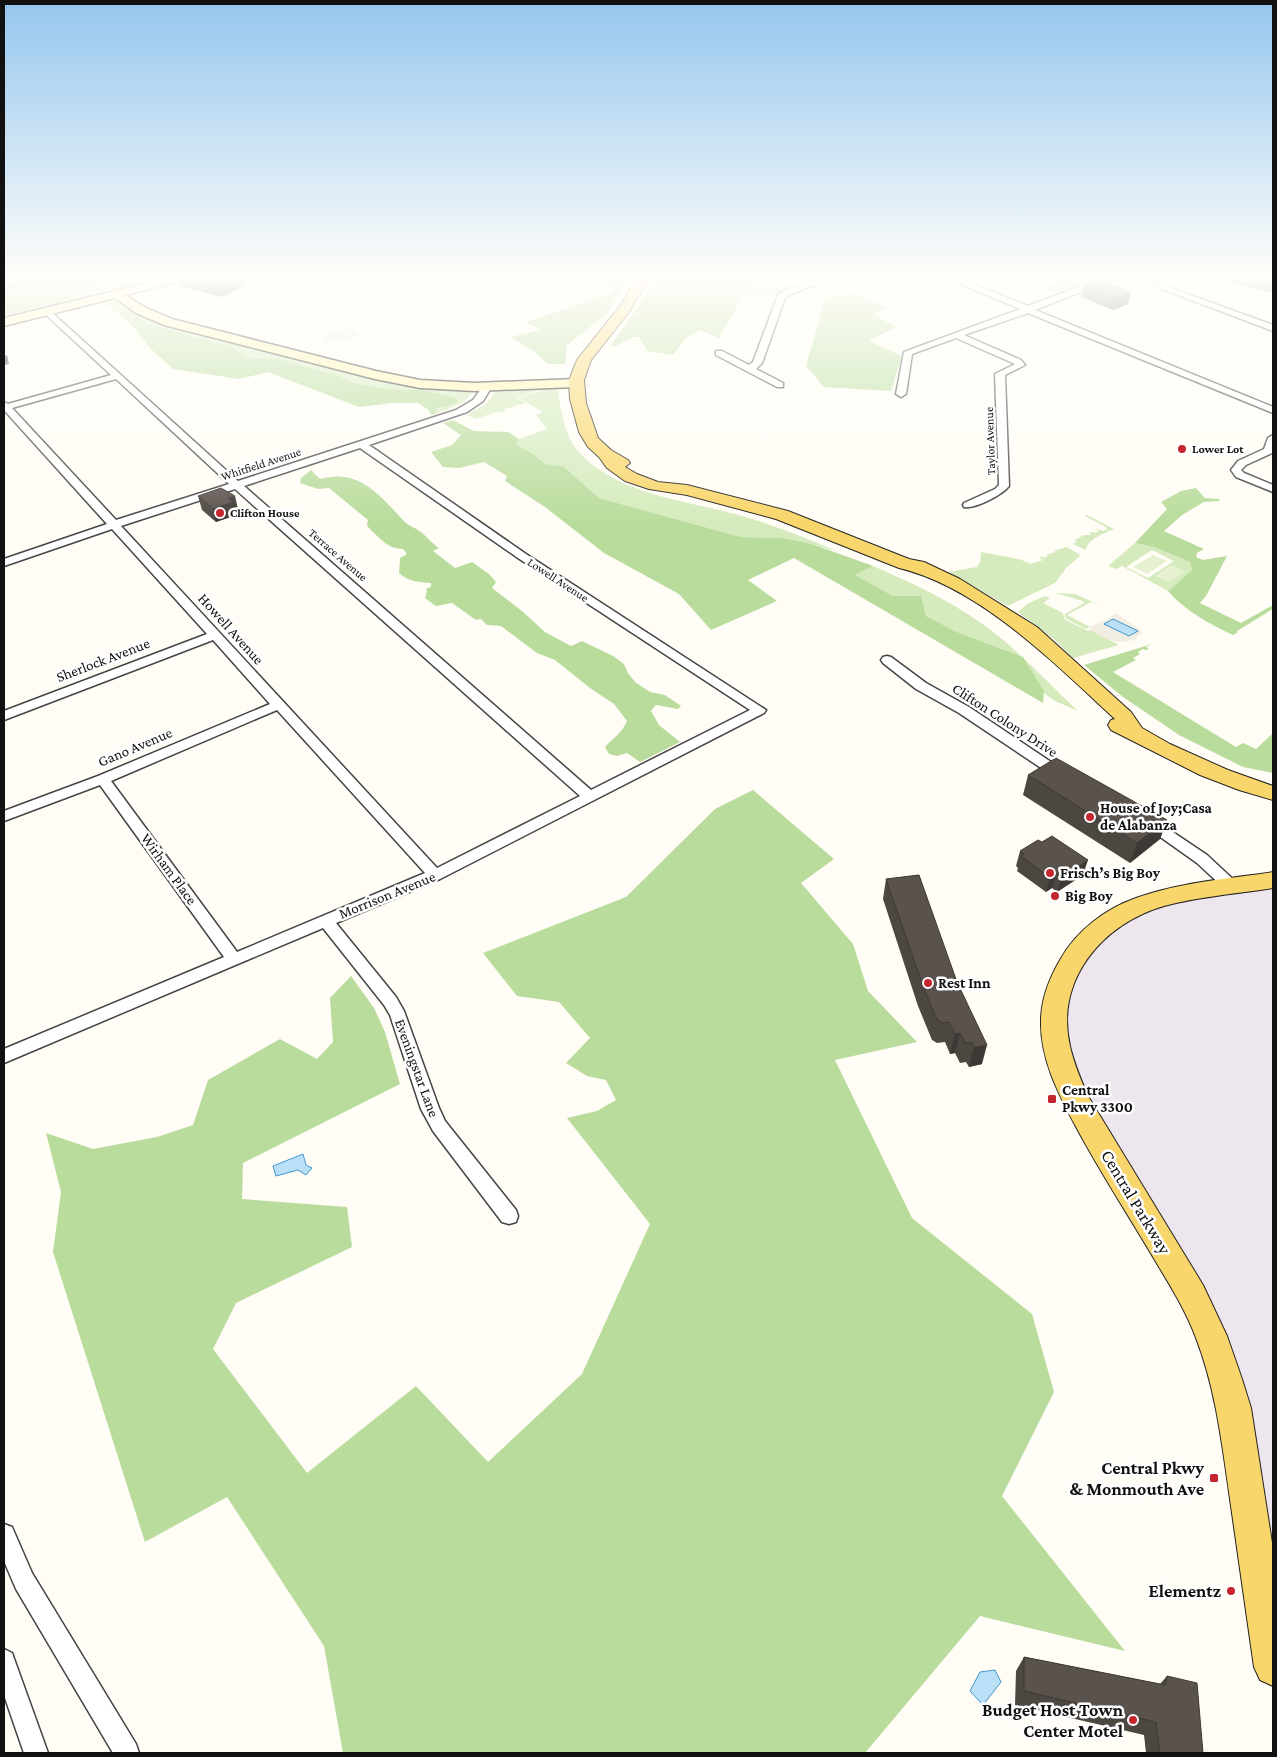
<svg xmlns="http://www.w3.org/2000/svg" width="1277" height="1757" viewBox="0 0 1277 1757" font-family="'Crimson Pro',serif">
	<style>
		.industrial { fill: #eee6ef }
		.green { fill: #d5ebbd; fill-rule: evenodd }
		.forest { fill: #b9dc9c }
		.pitch { fill: #e6f2cf }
		.plaza { fill: #f1ede2 }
		.water { fill: #b9e0f7; stroke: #3f96cf }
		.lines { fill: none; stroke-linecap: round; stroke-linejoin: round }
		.stream { stroke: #3f96cf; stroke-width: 2.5 }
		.street-casing { stroke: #444; stroke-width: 3 }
		.secondary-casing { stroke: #333; stroke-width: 3 }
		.primary-casing { stroke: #222; stroke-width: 2 }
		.street { fill: #fff; fill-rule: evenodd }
		.secondary { fill: #fff6b0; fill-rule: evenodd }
		.primary { fill: #f9d66b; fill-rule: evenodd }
		.wall { fill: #4d4742 }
		.shaded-wall { fill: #3f3936 }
		.building { fill: #5a524d; stroke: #3f3936 }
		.poi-dot { fill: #c4262e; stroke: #fff; stroke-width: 2 }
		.labels { text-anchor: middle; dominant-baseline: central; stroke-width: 5; stroke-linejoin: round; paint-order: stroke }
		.far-street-label { font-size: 12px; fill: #111; stroke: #fff }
		.far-poi-label { font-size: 12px; font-weight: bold; fill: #111; stroke: #fff; text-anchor: start }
		.street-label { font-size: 15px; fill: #111; stroke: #fff }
		.poi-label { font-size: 15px; font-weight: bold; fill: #111; stroke: #fff; text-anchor: start }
		.near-street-label { font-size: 18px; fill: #111; stroke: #fff }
		.near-poi-label { font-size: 18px; font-weight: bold; fill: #111; stroke: #fff; text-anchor: end }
	</style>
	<rect width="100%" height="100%" fill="#fffdf5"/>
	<path class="industrial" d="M1273,880V1653L1234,1408L1069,1085L1060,982L1127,911Z"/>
	<g class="green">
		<path d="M4,278H157L4,315Z"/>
		<path d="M114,300H120L145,317L174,328L431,388L473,392L464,402L436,414L437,408L453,405L448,397L423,390L385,389L354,383L339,376L278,359H253L228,346L148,324L132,312H117L104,303Z"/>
		<path d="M545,389L558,390C561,411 564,435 578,451C616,494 683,500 735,514C771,524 805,537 839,552L812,544L783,538L741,537L599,498L563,466L545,464L532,453L516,444L519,439L547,429L536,415L543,412L519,398Z"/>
		<path d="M539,390L517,398L526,403L504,409L505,411L499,413L497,412L475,419L467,415L487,403L495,392Z"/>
		<path d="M1087,515L1114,529C1104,534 1088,538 1086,550L1073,544L1077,542L1075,540L1084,535H1091L1089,533L1092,532L1094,533L1099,531L1096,529H1098L1103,531L1107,529L1106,527L1085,516Z"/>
		<path d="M1135,543L1154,547L1190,562L1192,570L1168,591L1122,566L1117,569L1108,566ZM1152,550L1174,561L1148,578L1126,567Z"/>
		<path d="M1066,547L1079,554L1080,556L1067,567L1055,583L1008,606L948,572L977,567L980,562L981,552C998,556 1015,556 1031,564L1043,560L1039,558L1042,556L1044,558L1048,556L1046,555L1056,552L1054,551Z"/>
		<path d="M873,566C917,585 960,605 997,635C1026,658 1051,686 1078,711L1055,701L1045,694L1023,657L957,632L926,616L920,596H893L854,575Z"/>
		<path d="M1055,593L1075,594L1104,607L1091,602L1067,615L1090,627L1086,629L1065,618V614L1084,603L1083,601Z"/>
		<path d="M1045,596L1050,598L1043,603L1063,613L1064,619L1088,631L1090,630L1119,645L1073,658L1054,639L1018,612L1027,604Z"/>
	</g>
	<g class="forest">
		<path d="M4,278H98L100,281L63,301L4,315Z"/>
		<path d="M602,278H629L607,314L567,345L565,364H548L536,353L510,337L541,330L526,322L614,292Z"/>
		<path d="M656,278H747L758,286L788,288L774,296H743L719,338L700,330L687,337L673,355L647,351L639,337H633L614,347L611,345L638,307Z"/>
		<path d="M1052,278H1065L1077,285C1067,289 1056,296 1045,289L1048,287L1044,285L1058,284Z"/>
		<path d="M852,293L887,307L873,314L896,327L869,341L902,356L891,391L824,387L806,366L825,299Z"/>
		<path d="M117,312H132L148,324L228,346L253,359H278L339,376L354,383L385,389L423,390L457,398L458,401L453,405L437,408L436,414L431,415L429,410L418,403H392L359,407L268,372L239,379L173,369L151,349L130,323Z"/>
		<path d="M453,420L474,431L508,432L519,439L516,444L532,453L545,464L563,466L599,498L741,537L783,538L812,544L873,566L855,575L893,596H921L926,616L957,632L1023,657L1044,691L1043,703L794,558L748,580L777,601L711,630L679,594L604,553L545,507L505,481L507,476L484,462L459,468L443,467L431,452L452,445L461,435L443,423Z"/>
		<path d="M311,470L320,479C358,468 379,494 402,519C406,524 413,527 418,530C426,535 431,543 439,548L433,551L455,568L472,562L489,574L496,582L492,588L522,611L545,632L571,646L582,641L613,656L624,664L628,673L635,682L650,692L665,695L681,706L678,709L656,705L651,711L659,725L680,742L640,762L627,753L617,756L609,754L605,747C614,737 621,734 627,721L614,704L590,688L555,660L537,653L501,626L487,625L481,619L476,620L452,603L436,606L425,598L427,591L426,589L431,587V583C418,582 409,582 399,573L400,558L407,554L403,549C387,549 379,537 367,526L368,520L329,488L318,489L300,483L301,478Z"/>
		<path d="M1196,488L1205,498L1219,499L1220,501L1204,502L1182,515L1164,531L1204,549L1197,553L1196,557L1203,560L1227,556L1206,596L1200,603L1241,623L1273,605V609L1237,631L1238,632L1233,635C1211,625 1184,610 1168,591L1192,570L1190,562L1154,547L1135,543L1167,509L1161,502L1181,491Z"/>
		<path d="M1152,644L1146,647L1149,649L1146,650L1143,649L1138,652L1140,654L1133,658L1136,660L1113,672L1236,747L1243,743L1256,749L1273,733V773L1243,767L1179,735L1123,697L1084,665Z"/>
		<path d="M753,790L834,859L801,883L853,944L868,991L917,1042L835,1060L912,1218L1032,1314L1054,1392L1002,1496L1125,1651L980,1616L865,1753H343L324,1646L227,1497L145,1542L53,1252L61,1192L46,1133L93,1149L157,1137L193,1125L208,1080L280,1039L317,1059L333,1042L330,998L351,976L374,1008L385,1032L400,1084L243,1163L242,1199L347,1207L352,1247L236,1303L213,1349L307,1473L416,1386L488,1462L582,1374L650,1224L567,1118L597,1111L616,1100L606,1080L587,1076L566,1063L590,1038L559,1002L517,996L483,953L626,897L715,809Z"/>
	</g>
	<g class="pitch">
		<path d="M1153,555L1167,561L1147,574L1133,567Z"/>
		<path d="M1171,565L1185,571L1169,582L1155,576Z"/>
	</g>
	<g class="plaza">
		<path d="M350,328L359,333L355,338L328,342L321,339L338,330Z"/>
		<path d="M1116,613L1140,630L1143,633L1136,637L1137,639L1134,640L1120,642L1109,640L1090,630V627L1108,619Z"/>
	</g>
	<g class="water">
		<path d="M1113,619L1138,631L1129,636L1104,624Z"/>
		<path d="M303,1154L306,1165L312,1168L306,1175L298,1170L276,1176L273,1166Z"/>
		<path d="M995,1670L1001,1682L983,1705L970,1691L980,1672Z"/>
	</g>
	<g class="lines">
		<path class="stream" d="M4,290L25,278"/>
		<defs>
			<g id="street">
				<path d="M146,278H157L166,282L162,284Z"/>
				<path d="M823,278H834L793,293L785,298L762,363L756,369L783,383V387H777L716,355V351H722L749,365L753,362L778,295L787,289Z"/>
				<path d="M947,278H957L1028,306L1102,278H1112L1111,280L1035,310L1273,407V413L1028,313L964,335L1021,360L1025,365L1005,375L1009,486C1002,495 975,509 964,507L963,505L964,503L995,489L999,485L995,374L1015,364L956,338L912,354L906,394L901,397L896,394L904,352L1020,309Z"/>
				<path d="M1133,278H1143L1273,325V331Z"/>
				<path d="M47,308L238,481L456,410L473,400L485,383H491L493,385L483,401L467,412L369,445L526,554L766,710L764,713L440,879L336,923L396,997L404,1011L439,1108L445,1121L516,1210L518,1216L516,1222L509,1224L502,1222L433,1131L421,1109L390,1015L384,1005L323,928L4,1063V1049L224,957L100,785L4,821V811L98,776L270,704L213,640L4,720V711L207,634L112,529L4,566V559L107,524L4,410V402L8,404L111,375L44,313V309ZM116,379L229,484L116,520L12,408ZM360,448L518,558L750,710L591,790L244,486ZM235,489L580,796L437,868L121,526ZM277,710L425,873L237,952L111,781Z"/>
				<path d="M1273,435L1272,453L1246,465L1241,470L1244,473L1273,485V492L1236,477L1231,470L1238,461L1264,449L1268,438Z"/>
				<path d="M887,656L891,657L926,683L969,707L1066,772L1068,775L1066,778H1056L959,713L916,689L883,663L881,660L883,657Z"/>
				<path d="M1147,816L1152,818L1207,855L1236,882L1239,886L1236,890L1231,891L1226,890L1197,863L1142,824L1140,821L1142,818Z"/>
				<path d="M4,1524L12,1527L32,1573L136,1744L139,1753H113L16,1589L4,1561Z"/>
				<path d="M4,1649L12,1653L48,1753H24L4,1695Z"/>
			</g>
			<path id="secondary" d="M167,278H185L183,280L126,295L144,307L172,319L376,371L420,380L475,383L576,379L583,383L576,387L475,391L420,388L375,379L164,325L136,313L115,298L4,326V318Z"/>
			<g id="primary">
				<path d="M637,278H649L629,312L591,360L584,380L586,403L598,438L611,450L628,460L630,463L625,467L637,474L658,482L687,485L788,511L909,559L924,562L960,579L1037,627L1131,712L1142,728L1170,744L1228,770L1273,786V800L1239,790L1200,775L1111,730L1108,725L1111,720L1115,719C1054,663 981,588 899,568L776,519L687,495L649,489L625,481L607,468L599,457L588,447L579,432L570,399L569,380L577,360L620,306Z"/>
				<path d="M1273,872V888C1237,894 1199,896 1164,906C1102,924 1055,980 1070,1046C1074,1064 1081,1080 1088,1096L1203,1285L1227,1336L1242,1379L1251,1408L1273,1549V1686L1260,1680L1254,1667C1246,1611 1238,1555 1230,1499C1222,1444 1216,1390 1196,1338C1186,1311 1171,1287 1156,1262C1129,1216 1100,1172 1075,1125C1058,1093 1040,1058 1041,1021C1041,999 1049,979 1060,960C1076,931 1105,909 1136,898C1180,882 1227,879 1273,872Z"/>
			</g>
		</defs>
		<use href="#street" class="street-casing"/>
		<use href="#secondary" class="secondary-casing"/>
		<use href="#primary" class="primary-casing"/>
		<use href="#street" class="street"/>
		<use href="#secondary" class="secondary"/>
		<use href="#primary" class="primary"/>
	</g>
	<g class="wall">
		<path d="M177,278H245L246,285L222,297L179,286Z"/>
		<path d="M1227,278H1273V293L1226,282Z"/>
		<path d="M1084,286L1131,292L1128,304L1113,310L1081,297Z"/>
		<path d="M198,496L238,509L235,510L236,515L216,522L202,510Z"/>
		<path d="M1028,775L1167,820L1160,839L1130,863L1023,795Z"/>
		<path d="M1020,851L1083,875L1057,892L1052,888L1046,892L1017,871L1018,868L1016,866Z"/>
		<path d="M919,875L982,1064L969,1067L966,1062L960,1063L955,1053L950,1054L945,1042L937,1043L932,1040L918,1006L883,899L886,879Z"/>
		<path d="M1024,1657L1160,1684L1167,1676L1203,1753H1146L1144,1735L1015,1705L1016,1671Z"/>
	</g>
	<g class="shaded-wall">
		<path d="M235,278H245L246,285L222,297L220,285Z"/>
		<path d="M1131,292L1128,304L1113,310L1116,298Z"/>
		<path d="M7,355L9,364L4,365V356Z"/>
		<path d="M235,496L238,509L235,510L236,515L216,522L213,509L228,498Z"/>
		<path d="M1167,820L1160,839L1130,863L1137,843Z"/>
		<path d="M1088,860L1083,875L1057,892L1062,877Z"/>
		<path d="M1056,874L1052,888L1046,892L1050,878Z"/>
		<path d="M960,1033L955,1053L950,1054L955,1034Z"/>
		<path d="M987,1045L982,1064L969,1067L974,1047Z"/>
	</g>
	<g class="building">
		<path d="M190,278H235L220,285Z"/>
		<path d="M1099,280L1131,292L1116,298L1084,286Z"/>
		<path d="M221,488L235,496L228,498L233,502L213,509L198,496Z"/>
		<path d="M1056,758L1167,820L1137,843L1028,775Z"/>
		<path d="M1052,836L1088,860L1062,877L1056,874L1050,878L1021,856L1024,854L1020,851L1038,840L1042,842Z"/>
		<path d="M919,875L957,982L987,1045L974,1047L972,1042L965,1043L960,1033L955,1034L949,1022L942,1023L937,1020L923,986L886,879Z"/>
		<path d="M1024,1657L1165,1685L1167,1676L1197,1683L1203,1753H1160L1156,1722L1024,1691Z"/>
	</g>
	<linearGradient id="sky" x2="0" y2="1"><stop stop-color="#95c6ee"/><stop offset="0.53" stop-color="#fffefa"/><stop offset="1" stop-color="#fffefa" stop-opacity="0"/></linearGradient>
	<rect width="1277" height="524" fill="url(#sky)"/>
	<g class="poi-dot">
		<circle cx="1182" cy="449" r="5"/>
		<circle cx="220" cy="513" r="5"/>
		<circle cx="1090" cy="817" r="5"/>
		<circle cx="1050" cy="873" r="5"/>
		<circle cx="1055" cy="896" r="5"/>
		<circle cx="928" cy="983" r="5"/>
		<rect x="1047" y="1094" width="10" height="10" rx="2.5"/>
		<rect x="1209" y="1473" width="10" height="10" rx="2.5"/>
		<circle cx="1231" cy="1591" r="5"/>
		<circle cx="1133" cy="1720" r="5"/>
	</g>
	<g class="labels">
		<g class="far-street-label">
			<text transform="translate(990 441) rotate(-92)">Taylor Avenue</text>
			<text transform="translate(261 464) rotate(-18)">Whitfield Avenue</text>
			<text transform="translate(338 555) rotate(41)">Terrace Avenue</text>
			<text transform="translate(558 580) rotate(33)">Lowell Avenue</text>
		</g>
		<g class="far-poi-label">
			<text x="1192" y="449">Lower Lot</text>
			<text x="230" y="513">Clifton House</text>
		</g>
		<g class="street-label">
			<text transform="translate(231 629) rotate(48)">Howell Avenue</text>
			<text transform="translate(103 660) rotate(-21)">Sherlock Avenue</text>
			<text transform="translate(1005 720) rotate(33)">Clifton Colony Drive</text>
			<text transform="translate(135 747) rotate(-23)">Gano Avenue</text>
			<text transform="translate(169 869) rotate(54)">Wirham Place</text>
			<text transform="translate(387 895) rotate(-22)">Morrison Avenue</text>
			<text transform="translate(417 1068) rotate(70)">Eveningstar Lane</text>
		</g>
		<g class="poi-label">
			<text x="1100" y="808">House of Joy;Casa<tspan x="1100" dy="17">de Alabanza</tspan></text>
			<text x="1060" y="873">Frisch’s Big Boy</text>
			<text x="1065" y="896">Big Boy</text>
			<text x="938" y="983">Rest Inn</text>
			<text x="1062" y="1090">Central<tspan x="1062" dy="17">Pkwy 3300</tspan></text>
		</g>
		<g class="near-street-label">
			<text transform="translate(1136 1202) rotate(59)">Central Parkway</text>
		</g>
		<g class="near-poi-label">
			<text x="1204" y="1468">Central Pkwy<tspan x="1204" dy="21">&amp; Monmouth Ave</tspan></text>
			<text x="1221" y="1591">Elementz</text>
			<text x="1123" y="1710">Budget Host Town<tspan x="1123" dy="21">Center Motel</tspan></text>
		</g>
	</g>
	<rect width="1277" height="1757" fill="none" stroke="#111111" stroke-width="10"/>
</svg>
